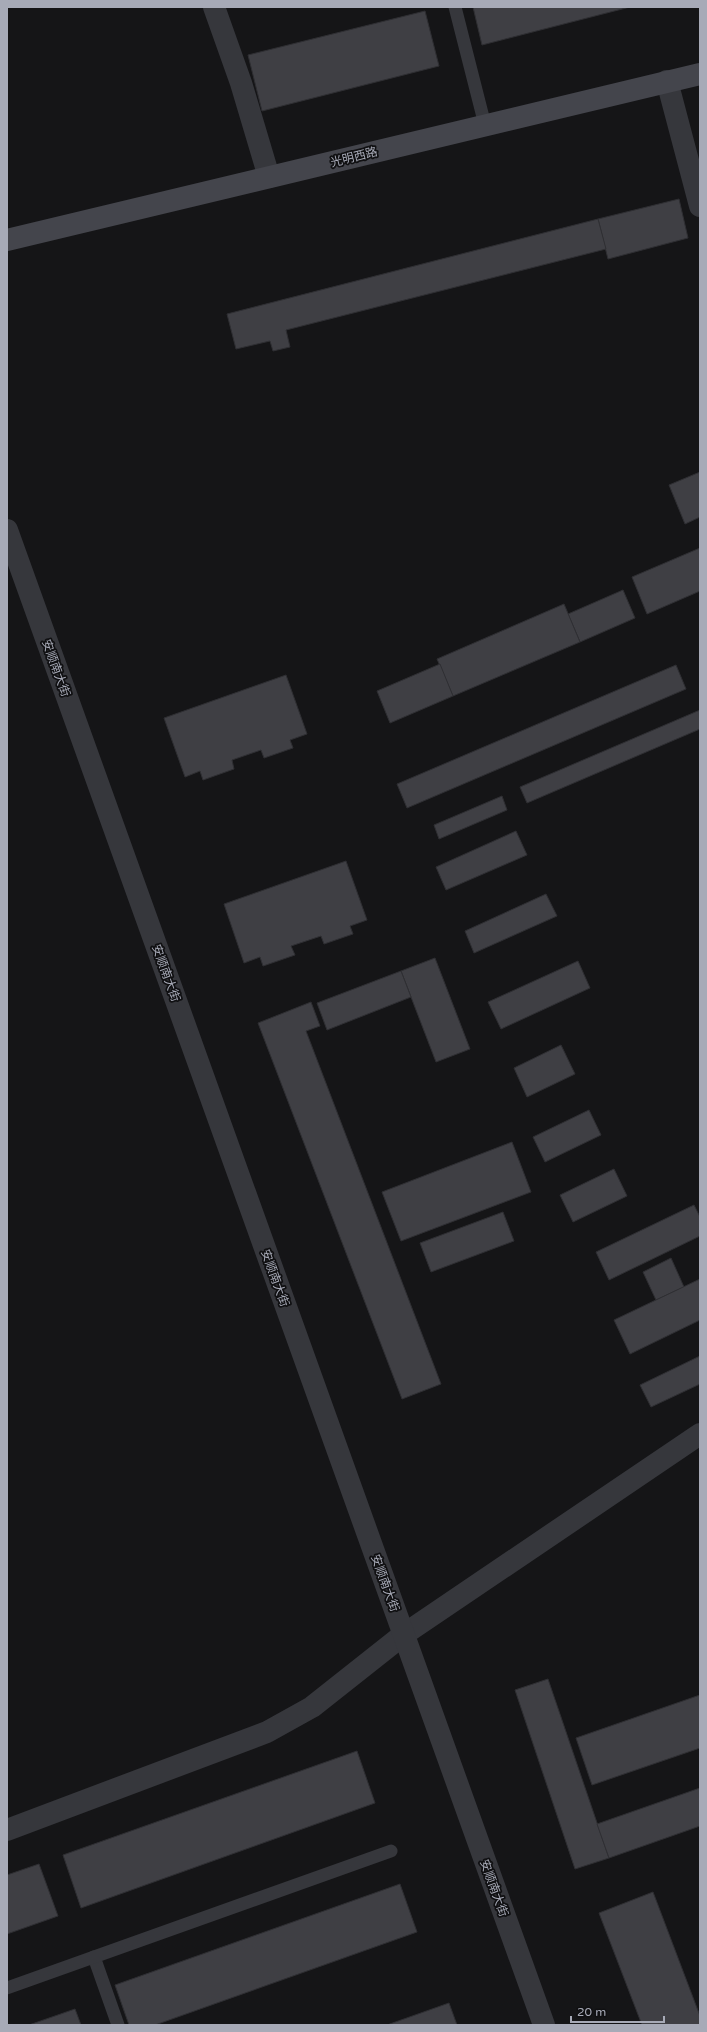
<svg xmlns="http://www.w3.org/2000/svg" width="707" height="2032" viewBox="0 0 707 2032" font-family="'Varela Round','Noto Sans SC',sans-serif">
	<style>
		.building { fill: #3f3f44; stroke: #2f2f33 }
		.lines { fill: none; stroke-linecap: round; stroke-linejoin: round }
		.service { stroke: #36373c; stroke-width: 13 }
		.minor { stroke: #36373c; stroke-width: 22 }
		.tertiary { stroke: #36373c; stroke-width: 22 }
		.secondary { stroke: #44454c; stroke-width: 22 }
		.labels { text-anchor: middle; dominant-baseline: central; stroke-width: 3.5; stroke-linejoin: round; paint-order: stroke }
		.street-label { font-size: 12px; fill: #a7aab7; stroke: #101012 }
	</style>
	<rect width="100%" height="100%" fill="#151517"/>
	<g class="building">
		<path d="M473,7H630L482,45Z"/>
		<path d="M425,11L439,66L262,111L248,55Z"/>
		<path d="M679,199L688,238L608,259L598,219Z"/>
		<path d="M598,219L606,249L286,330L290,347L273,351L270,341L236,349L227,314Z"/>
		<path d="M700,472V517L685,524L669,485Z"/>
		<path d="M700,548V591L647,614L632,577Z"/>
		<path d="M623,590L635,618L580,642L568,614Z"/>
		<path d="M564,604L580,642L453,696L437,659Z"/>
		<path d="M440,664L453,696L390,723L377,691Z"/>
		<path d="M676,665L686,689L407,808L397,784Z"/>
		<path d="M286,675L307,734L290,740L293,748L264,758L261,750L232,760L234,769L203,780L200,771L185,777L164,718Z"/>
		<path d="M700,710V729L527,803L520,787Z"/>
		<path d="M502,796L507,810L439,839L434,825Z"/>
		<path d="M516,831L527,855L446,890L436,867Z"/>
		<path d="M346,861L367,920L350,926L353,934L324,944L321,936L291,946L295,955L263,966L260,957L244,963L224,904Z"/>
		<path d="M546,894L557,916L474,953L465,931Z"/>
		<path d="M435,958L470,1049L436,1062L401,971Z"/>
		<path d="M578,961L590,988L501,1029L488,1002Z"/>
		<path d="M401,971L411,997L327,1030L317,1003Z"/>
		<path d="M311,1002L320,1026L306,1031L441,1384L402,1399L258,1023Z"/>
		<path d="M561,1045L575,1074L527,1097L514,1068Z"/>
		<path d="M589,1110L601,1135L545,1162L533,1137Z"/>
		<path d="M512,1142L531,1192L401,1241L382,1192Z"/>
		<path d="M614,1169L627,1196L573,1222L560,1195Z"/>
		<path d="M694,1205L700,1217V1236L609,1280L596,1252Z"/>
		<path d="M503,1212L514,1241L431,1272L420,1243Z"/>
		<path d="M671,1258L684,1287L656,1300L643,1272Z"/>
		<path d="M700,1279V1320L630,1354L614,1320Z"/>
		<path d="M700,1356V1384L651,1407L640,1385Z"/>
		<path d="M548,1679L609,1858L575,1869L515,1690Z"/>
		<path d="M700,1695V1748L592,1785L576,1738Z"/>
		<path d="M357,1751L375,1803L81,1908L63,1855Z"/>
		<path d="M700,1788V1826L609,1858L597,1824Z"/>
		<path d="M39,1864L58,1916L7,1934V1875Z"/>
		<path d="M400,1884L417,1932L155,2025H129L115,1985Z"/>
		<path d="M653,1892L700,2016V2025H642L599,1913Z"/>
		<path d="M449,2003L457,2025H387Z"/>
		<path d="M75,2009L81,2025H29Z"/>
	</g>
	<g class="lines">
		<g class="service">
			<path d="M455,7L485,125"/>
			<path d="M94,1957L118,2025"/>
			<path d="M7,1988L391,1851"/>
		</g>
		<g class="minor">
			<path d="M214,7L241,83L269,177"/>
			<path d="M667,81L700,206"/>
			<path d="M7,1830L267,1732L312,1707L403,1635L700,1434"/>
		</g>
		<path class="tertiary" d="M7,530L544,2025"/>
		<path class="secondary" d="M7,240L700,74"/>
	</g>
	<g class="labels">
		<g class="street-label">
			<text transform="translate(354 157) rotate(-14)">光明西路</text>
			<text transform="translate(56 668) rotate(70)">安顺南大街</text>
			<text transform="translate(166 973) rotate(70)">安顺南大街</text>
			<text transform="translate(275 1278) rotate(70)">安顺南大街</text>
			<text transform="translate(385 1583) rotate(70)">安顺南大街</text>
			<text transform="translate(494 1888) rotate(70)">安顺南大街</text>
		</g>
	</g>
	<rect width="707" height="2032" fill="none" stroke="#a7aab7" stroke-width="16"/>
	<path d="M571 2016v6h93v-6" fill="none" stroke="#a7aab7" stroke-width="2"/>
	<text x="577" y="2016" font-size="12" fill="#a7aab7" stroke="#101012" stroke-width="3" paint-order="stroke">20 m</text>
</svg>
